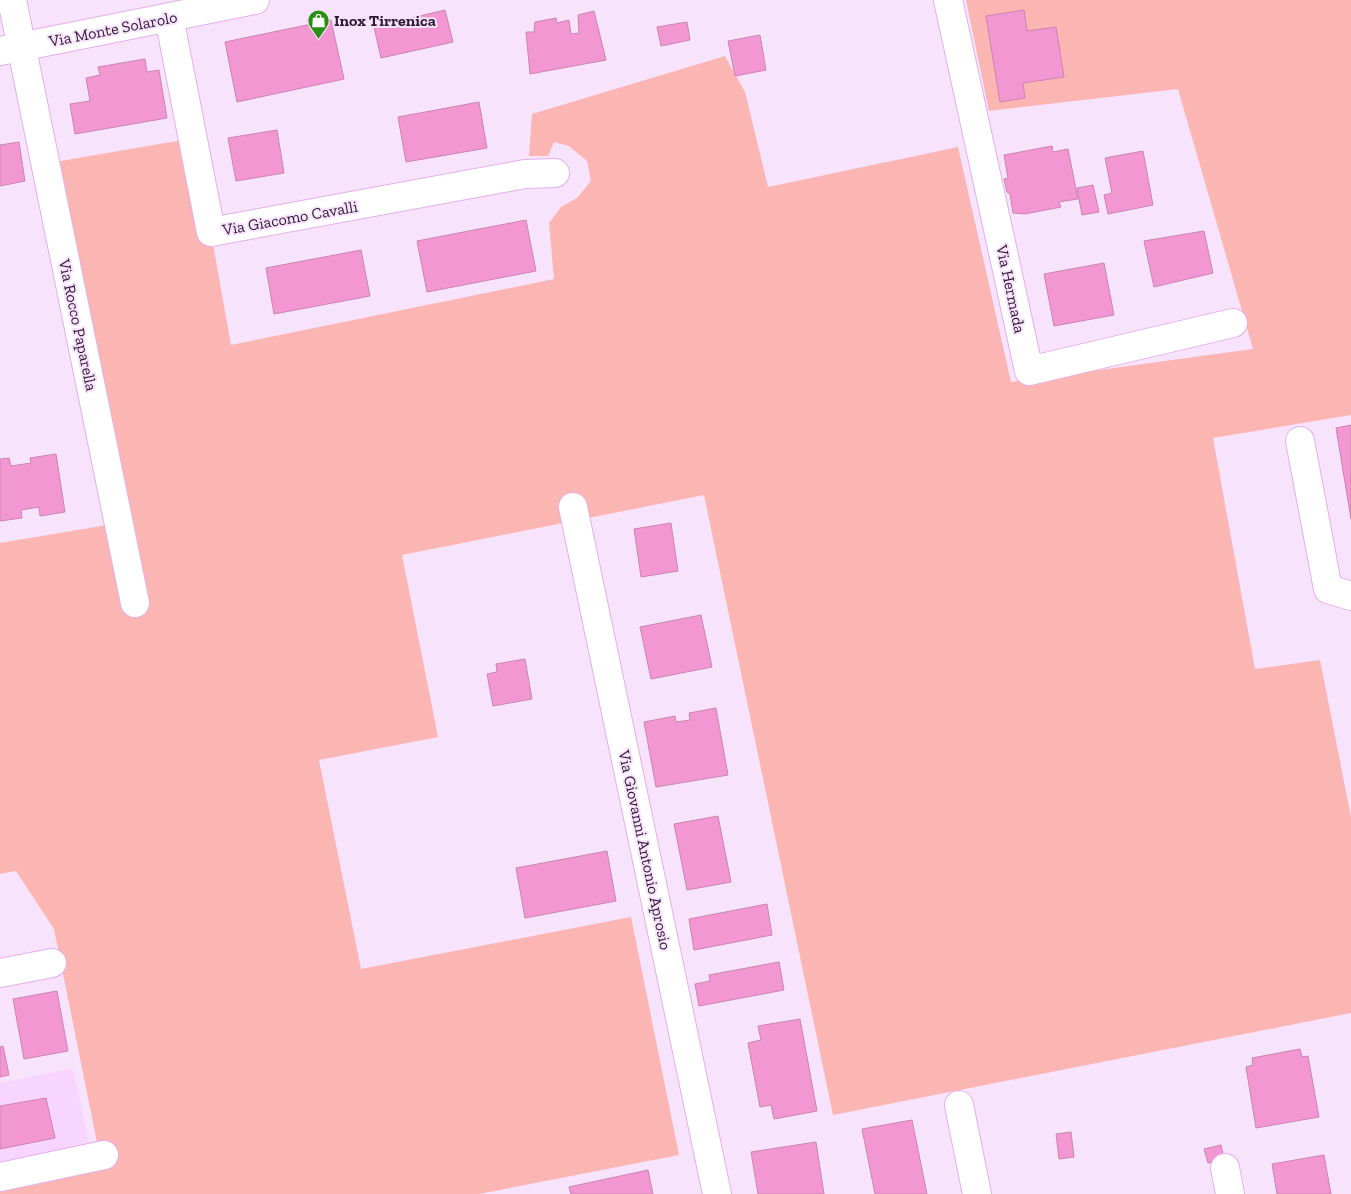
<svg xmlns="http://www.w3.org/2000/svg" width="1351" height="1194" viewBox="0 0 1351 1194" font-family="'Zilla Slab',serif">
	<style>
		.built { fill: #f8d5ff }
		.green { fill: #fbb5b3 }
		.building { fill: #f397d3; stroke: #c985b1 }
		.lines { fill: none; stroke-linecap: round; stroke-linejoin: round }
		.minor-casing { stroke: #e3afec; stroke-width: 30 }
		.minor { stroke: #fff; stroke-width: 28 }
		.labels { text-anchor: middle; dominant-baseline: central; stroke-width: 4; stroke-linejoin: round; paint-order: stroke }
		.poi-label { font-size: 16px; font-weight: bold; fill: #2e1a31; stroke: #f8e3fc; text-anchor: start }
		.street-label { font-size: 16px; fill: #2e1a31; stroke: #f8e3fc }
	</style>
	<rect width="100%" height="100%" fill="#f8e3fc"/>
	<path class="built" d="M73,1068L90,1148L0,1167V1083Z"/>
	<path class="green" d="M966,0H1351V415L1213,438L1255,669L1320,660L1351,817V1013L833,1115L704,495L402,555L438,737L319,760L361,969L631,917L679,1155L479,1194H0V1187L102,1167L54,929L16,871L0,874V543L119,523L55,162L194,138L231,345L554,279L549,223L561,207L577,198L591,181L587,161L569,146L554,142L548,156H529L532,114L725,56L745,92L768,187L958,147L1011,382L1253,349L1178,89L989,111Z"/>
	<g class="building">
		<path d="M445,10L453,42L381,58L374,27Z"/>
		<path d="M1024,10L1027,31L1056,27L1064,77L1023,83L1025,98L1000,102L986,16Z"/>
		<path d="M594,11L606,60L530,74L526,32H534L535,22L556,18L557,23L569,20L571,34L579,33L578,15Z"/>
		<path d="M331,20L344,79L237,102L225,42Z"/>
		<path d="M687,22L690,40L661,46L657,27Z"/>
		<path d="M760,35L766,70L735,76L728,41Z"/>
		<path d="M145,59L147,72L159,70L167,118L75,134L70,104L90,101L86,78L100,75L98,67Z"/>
		<path d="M479,102L487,148L406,162L398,117Z"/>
		<path d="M277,130L284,173L236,181L228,138Z"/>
		<path d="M19,142L25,181L0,186V145Z"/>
		<path d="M1052,146L1053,152L1068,149L1078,199L1059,202L1061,207L1025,214L1013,213L1010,194L1007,192L1004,179L1008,178L1004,155Z"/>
		<path d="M1143,151L1153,205L1108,214L1104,195L1112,193L1105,158Z"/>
		<path d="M1093,185L1099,212L1082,215L1077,188Z"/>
		<path d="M526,220L536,271L427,292L417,241Z"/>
		<path d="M1204,231L1213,273L1154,287L1144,241Z"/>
		<path d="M361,250L370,296L274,314L266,268Z"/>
		<path d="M1104,263L1114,315L1054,326L1044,274Z"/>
		<path d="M1351,425V519L1336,428Z"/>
		<path d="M56,454L65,512L40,516L39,507L21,510L22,518L0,521V459L9,458L11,466L31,463L30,458Z"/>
		<path d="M671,523L678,571L641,577L634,529Z"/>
		<path d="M701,615L712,667L651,679L640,627Z"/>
		<path d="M525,659L532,699L493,706L487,674L497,672L496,664Z"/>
		<path d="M716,708L728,775L656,787L644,722L675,716L676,722L690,720L689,713Z"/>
		<path d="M718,816L731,882L687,890L674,824Z"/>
		<path d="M607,851L616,901L525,918L516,868Z"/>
		<path d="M767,904L772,935L694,950L689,919Z"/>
		<path d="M779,962L784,990L699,1006L695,984L710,981L709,975Z"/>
		<path d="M57,991L68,1051L24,1059L13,999Z"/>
		<path d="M800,1019L817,1111L774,1119L771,1105L760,1107L748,1043L761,1040L758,1026Z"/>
		<path d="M3,1046L9,1075L0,1077V1047Z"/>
		<path d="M1300,1049L1302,1057L1308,1056L1319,1117L1256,1128L1246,1067L1253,1065L1252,1058Z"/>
		<path d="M46,1098L55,1138L0,1149V1106Z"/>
		<path d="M912,1120L927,1194H875L862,1129Z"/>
		<path d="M1071,1132L1074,1157L1059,1159L1056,1134Z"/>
		<path d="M816,1142L824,1194H758L751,1152Z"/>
		<path d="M1221,1145L1224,1159L1208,1163L1204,1149Z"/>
		<path d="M1324,1155L1331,1194H1277L1272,1164Z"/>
		<path d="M648,1170L653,1194H571L569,1187Z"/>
	</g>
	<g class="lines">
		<defs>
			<g id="minor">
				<path d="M12,0L135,603"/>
				<path d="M948,0L1029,371L1233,323"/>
				<path d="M169,17L211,232L525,174L555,173"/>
				<path d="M0,51L255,0"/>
				<path d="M1300,441L1328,589L1351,596"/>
				<path d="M573,507L717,1194"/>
				<path d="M0,973L52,963"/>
				<path d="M959,1105L977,1194"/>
				<path d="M1225,1168L1230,1194"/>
				<path d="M0,1177L104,1155"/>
			</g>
		</defs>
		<use href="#minor" class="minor-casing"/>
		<use href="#minor" class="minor"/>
	</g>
	<defs>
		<symbol id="shop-pin" viewBox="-11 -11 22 30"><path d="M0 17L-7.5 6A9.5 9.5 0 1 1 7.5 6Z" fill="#278f11" stroke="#f8e3fc"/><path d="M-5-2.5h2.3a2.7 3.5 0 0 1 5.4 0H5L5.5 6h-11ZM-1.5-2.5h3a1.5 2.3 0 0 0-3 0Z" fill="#fff"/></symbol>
	</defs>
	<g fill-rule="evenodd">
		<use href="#shop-pin" x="306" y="8" width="25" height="34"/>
	</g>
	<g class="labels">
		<g class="poi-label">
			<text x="334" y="20">Inox Tirrenica</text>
		</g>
		<g class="street-label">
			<text transform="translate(113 29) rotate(-11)">Via Monte Solarolo</text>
			<text transform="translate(290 218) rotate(-10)">Via Giacomo Cavalli</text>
			<text transform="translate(1011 289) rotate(78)">Via Hermada</text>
			<text transform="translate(78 325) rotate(78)">Via Rocco Paparella</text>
			<text transform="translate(645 850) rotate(78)">Via Giovanni Antonio Aprosio</text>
		</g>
	</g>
</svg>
